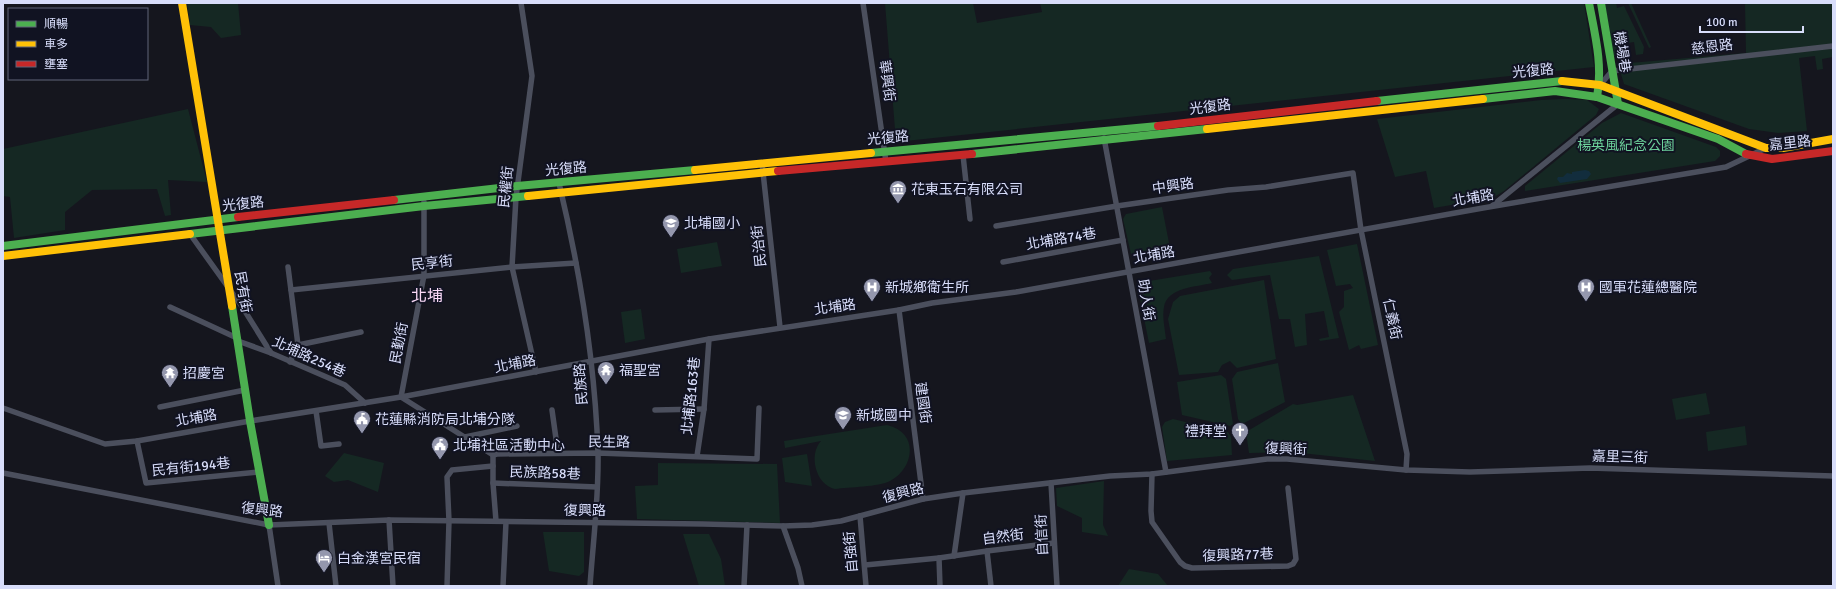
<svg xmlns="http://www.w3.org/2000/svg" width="1836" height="589" viewBox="0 0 1836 589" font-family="Signika,'Noto Sans TC',sans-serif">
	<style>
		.green { fill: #152823 }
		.water { fill: #122d3d }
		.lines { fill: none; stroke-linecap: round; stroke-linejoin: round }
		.street { stroke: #4b4f5d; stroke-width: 5.5 }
		.fast { stroke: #4caf50; stroke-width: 8 }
		.slow { stroke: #ffc107; stroke-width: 8 }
		.jam { stroke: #c62828; stroke-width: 8 }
		.labels { text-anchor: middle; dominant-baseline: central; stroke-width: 4; stroke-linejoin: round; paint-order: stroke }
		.street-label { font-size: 14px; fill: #d8ddfa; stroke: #111322 }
		.park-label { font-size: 14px; fill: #6dd19c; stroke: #111322 }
		.poi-label { font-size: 14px; fill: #d8ddfa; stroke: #111322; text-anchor: start }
		.quarter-label { font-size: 16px; fill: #fad9f7; stroke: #111322 }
	</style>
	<rect width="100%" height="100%" fill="#15161e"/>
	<g class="green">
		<path d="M187,3H238L241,35L221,38L211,27L190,25Z"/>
		<path d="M885,3H973L977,23L1042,12L1040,3H1584L1594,67L896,142Z"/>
		<path d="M1605,3H1616L1617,8L1624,6L1644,47L1643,54L1636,55L1634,42L1622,44L1624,56H1613Z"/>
		<path d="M1628,3H1631L1651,47L1649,48Z"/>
		<path d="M1745,3H1833V57L1822,59L1823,69L1817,70L1815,56L1799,58L1807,131L1778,133L1749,129L1624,84L1618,64L1746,53Z"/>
		<path d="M1565,99L1587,100L1599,109L1596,115L1504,191L1494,197L1480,200L1434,208L1426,171L1395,177L1377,119L1541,100Z"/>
		<path d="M188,109L207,182L168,180L171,215L165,216L157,189L92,190L65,212V230L14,238L10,197L3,196V149Z"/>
		<path d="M1621,113L1716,147L1720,151V156L1715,161L1525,191V186L1602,123Z"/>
		<path d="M1162,207L1170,248L1131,254L1123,219L1126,214Z"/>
		<path d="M717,242L722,266L681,273L677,249Z"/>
		<path d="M1357,244L1378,345L1361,349L1359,345L1349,350L1339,312L1344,307V291L1353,288L1350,284L1336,286L1327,250Z"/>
		<path d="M1319,256L1339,338L1320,341L1319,339L1329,337L1324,311L1305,314L1307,345L1295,347L1290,319H1279L1270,275L1232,280L1227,275L1233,269Z"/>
		<path d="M1210,271L1212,274L1209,278L1212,283C1197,287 1167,287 1164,307C1162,317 1165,329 1166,339L1149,343L1137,283Z"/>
		<path d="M1264,280L1276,359L1237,368L1230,361L1222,365L1218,372L1179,375L1168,319L1173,302L1180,296Z"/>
		<path d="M641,309L645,339L625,343L621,312Z"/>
		<path d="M1278,363L1285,402L1244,423H1241L1238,419L1232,379L1237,372Z"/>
		<path d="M1221,375L1226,379L1233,424L1230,426L1182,415L1177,382Z"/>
		<path d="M1706,393L1710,414L1676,420L1672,399Z"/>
		<path d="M1353,395L1375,461L1292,452L1249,453L1246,432L1293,404L1297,405Z"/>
		<path d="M1173,419L1228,432L1231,437L1232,455L1167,461L1162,427L1165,422Z"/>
		<path d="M887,425C919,432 915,468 890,481C879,487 849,487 835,489C816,485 808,455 821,441L785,448L784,441Z"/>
		<path d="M1745,426L1747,445L1708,451L1706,432Z"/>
		<path d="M344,453L384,463L378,492L348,480L334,482L325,476Z"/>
		<path d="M807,454L812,486L785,482L782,458Z"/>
		<path d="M658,463L777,464L780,523L637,519L635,486L658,485Z"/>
		<path d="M1104,481L1103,525L1108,536L1082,532V518L1057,506L1056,488Z"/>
		<path d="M543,532H584V572L579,576L549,571Z"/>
		<path d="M683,534H709L721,559L725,586H699Z"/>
		<path d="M1129,569L1158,574L1168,586H1118Z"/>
	</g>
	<path class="water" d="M1585,170L1589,171L1591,174L1587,179L1560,183L1557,179L1558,177H1563L1567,173L1572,174V172Z"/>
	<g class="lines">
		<g class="street">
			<path d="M521,3L532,76L516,197L512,267L536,372"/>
			<path d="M863,3L886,162"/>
			<path d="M1600,85L1612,71L1833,46"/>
			<path d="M1104,138L1166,472"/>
			<path d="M963,155L970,219"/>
			<path d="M762,163L780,327"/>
			<path d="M559,183C580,271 595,362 598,453C599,497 593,542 590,586"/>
			<path d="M424,202V275L401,397L493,455L497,454L598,453L757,459L759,408"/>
			<path d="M1492,206L1618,104"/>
			<path d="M996,226L1117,206L1228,190L1266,187L1353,173L1361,230L1407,454L1406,470"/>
			<path d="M190,234L243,308L271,353"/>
			<path d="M1003,262L1123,240"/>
			<path d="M288,267L298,345L290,362"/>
			<path d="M291,290L512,267L576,263"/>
			<path d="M170,307L237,338"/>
			<path d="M899,310L923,499"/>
			<path d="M238,341L271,353L345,385L365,403"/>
			<path d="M298,345L361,332"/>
			<path d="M160,407L245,390"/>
			<path d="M3,408L105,444L137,441L250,421L401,397L709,339L899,310L932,303L1016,292L1483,208L1726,167L1766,148"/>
			<path d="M552,410L558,453"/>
			<path d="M655,410L704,409"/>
			<path d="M316,411L321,446L339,444"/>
			<path d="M465,437L517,426"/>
			<path d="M137,441L146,483L259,472"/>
			<path d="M493,455V483L496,521"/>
			<path d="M697,456L704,409L709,339"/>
			<path d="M3,473L269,525L389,520L703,524L783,526L812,525L841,521L923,499L963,493L1110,476L1152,474L1267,459H1287L1406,470L1470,472L1590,468L1833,476"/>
			<path d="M1152,474L1151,511L1152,522L1180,562L1185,566L1192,568L1288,566L1293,564L1296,559L1288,488"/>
			<path d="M493,483L597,487"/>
			<path d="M1051,483L1057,586"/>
			<path d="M860,516L866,586"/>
			<path d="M389,520L393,586"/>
			<path d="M329,523L336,586"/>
			<path d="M269,525L278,586"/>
			<path d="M783,526L798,568L802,586"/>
			<path d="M987,551L991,586"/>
			<path d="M954,556L963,493"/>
			<path d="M865,565L939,558"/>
			<path d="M447,586L449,521L447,477L452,470L493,466"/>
			<path d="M503,586L506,522"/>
			<path d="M744,586L747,525"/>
			<path d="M940,586L939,558L987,551L1054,543"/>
		</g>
		<g class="fast">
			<path d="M1589,3C1595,35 1603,65 1597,97"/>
			<path d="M1601,3L1618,104"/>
			<path d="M1483,99L1555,91L1597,97L1718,139L1746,154"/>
			<path d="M1377,101L1562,81"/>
			<path d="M871,153L1158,126"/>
			<path d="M972,154L1207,129"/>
			<path d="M394,200L517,186L695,170"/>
			<path d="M190,234L424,206L528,196"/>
			<path d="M3,246L238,217"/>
			<path d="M232,306L250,421L269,525"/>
		</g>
		<g class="slow">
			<path d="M182,3L232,306"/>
			<path d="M1562,81L1600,85L1766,148H1783L1833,139"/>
			<path d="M1207,129L1483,99"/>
			<path d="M695,170L871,153"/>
			<path d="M528,196L778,171"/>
			<path d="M3,256L190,234"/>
		</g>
		<g class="jam">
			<path d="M1158,126L1377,101"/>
			<path d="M1746,154L1772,159L1833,151"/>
			<path d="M778,171L972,154"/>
			<path d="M238,217L394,200"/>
		</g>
	</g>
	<defs>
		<symbol id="museum-pin" viewBox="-11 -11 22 30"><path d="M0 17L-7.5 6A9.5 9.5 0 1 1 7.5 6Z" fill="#9497ad" stroke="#111322"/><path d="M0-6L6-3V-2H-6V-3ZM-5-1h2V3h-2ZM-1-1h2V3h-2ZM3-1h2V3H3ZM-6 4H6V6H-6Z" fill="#fff"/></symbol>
		<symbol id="school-pin" viewBox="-11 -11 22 30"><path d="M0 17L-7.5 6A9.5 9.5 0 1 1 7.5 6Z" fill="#9497ad" stroke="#111322"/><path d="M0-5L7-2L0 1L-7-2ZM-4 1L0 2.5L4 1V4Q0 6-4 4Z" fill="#fff"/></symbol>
		<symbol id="hospital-pin" viewBox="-11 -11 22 30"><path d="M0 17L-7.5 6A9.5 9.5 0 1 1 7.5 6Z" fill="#9497ad" stroke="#111322"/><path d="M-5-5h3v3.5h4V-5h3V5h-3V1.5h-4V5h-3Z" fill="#fff"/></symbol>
		<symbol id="temple-pin" viewBox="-11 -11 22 30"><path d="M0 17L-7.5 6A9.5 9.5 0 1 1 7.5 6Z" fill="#9497ad" stroke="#111322"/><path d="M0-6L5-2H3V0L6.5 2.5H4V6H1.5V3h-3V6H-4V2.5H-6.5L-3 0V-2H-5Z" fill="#fff"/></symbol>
		<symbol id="civic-pin" viewBox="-11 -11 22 30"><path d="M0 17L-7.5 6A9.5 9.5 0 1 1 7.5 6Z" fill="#9497ad" stroke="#111322"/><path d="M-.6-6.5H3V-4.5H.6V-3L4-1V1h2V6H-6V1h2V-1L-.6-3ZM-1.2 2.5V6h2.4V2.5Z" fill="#fff"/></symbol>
		<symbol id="church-pin" viewBox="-11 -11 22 30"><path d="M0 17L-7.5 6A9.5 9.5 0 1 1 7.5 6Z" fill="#9497ad" stroke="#111322"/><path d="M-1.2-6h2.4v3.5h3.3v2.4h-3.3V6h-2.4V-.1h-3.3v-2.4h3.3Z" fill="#fff"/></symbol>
		<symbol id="hotel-pin" viewBox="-11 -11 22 30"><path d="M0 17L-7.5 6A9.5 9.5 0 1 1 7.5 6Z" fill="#9497ad" stroke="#111322"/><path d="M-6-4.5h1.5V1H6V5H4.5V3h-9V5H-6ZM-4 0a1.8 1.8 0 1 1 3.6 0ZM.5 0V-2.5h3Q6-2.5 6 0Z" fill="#fff"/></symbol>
	</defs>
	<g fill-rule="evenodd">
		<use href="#museum-pin" x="888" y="179" width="20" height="27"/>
		<use href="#school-pin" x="661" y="213" width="20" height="27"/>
		<use href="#hospital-pin" x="862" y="277" width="20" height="27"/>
		<use href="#hospital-pin" x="1576" y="277" width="20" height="27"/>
		<use href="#temple-pin" x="596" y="360" width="20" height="27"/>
		<use href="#temple-pin" x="160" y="363" width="20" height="27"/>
		<use href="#school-pin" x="833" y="405" width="20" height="27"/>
		<use href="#civic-pin" x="352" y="409" width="20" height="27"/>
		<use href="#church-pin" x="1230" y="421" width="20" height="27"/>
		<use href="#civic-pin" x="430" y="435" width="20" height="27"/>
		<use href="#hotel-pin" x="314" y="548" width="20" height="27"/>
	</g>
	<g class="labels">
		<g class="street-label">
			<text transform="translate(1712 47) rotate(-7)">慈恩路</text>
			<text transform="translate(1622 52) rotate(81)">機場巷</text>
			<text transform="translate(1533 71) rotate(-5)">光復路</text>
			<text transform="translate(887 81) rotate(82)">華興街</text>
			<text transform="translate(1210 107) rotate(-7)">光復路</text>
			<text transform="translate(888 138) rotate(-5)">光復路</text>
			<text transform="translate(1790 143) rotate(-6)">嘉里路</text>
			<text transform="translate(566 169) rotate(-5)">光復路</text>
			<text transform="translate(1173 186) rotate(-8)">中興路</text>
			<text transform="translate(506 187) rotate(-84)">民權街</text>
			<text transform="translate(1473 198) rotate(-10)">北埔路</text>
			<text transform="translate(243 204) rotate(-6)">光復路</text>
			<text transform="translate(1061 239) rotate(-10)">北埔路74巷</text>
			<text transform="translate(759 246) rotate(-96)">民治街</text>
			<text transform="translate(1154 255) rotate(-10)">北埔路</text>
			<text transform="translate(432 263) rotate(-6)">民享街</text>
			<text transform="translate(243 292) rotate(80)">民有街</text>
			<text transform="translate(1146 300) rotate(80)">助人街</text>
			<text transform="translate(835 307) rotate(-8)">北埔路</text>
			<text transform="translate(1392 319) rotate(78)">仁義街</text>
			<text transform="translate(399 343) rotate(-79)">民勤街</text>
			<text transform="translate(309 357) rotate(24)">北埔路254巷</text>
			<text transform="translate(515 364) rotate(-11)">北埔路</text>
			<text transform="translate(581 384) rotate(-94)">民族路</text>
			<text transform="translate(691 396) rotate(-84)">北埔路163巷</text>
			<text transform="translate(923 403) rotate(82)">建國街</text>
			<text transform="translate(196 418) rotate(-10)">北埔路</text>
			<text transform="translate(609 442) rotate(1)">民生路</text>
			<text transform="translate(1286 449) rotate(2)">復興街</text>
			<text transform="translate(1620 457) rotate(2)">嘉里三街</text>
			<text transform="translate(191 467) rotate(-6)">民有街194巷</text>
			<text transform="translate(545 473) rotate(2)">民族路58巷</text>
			<text transform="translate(903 493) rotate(-14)">復興路</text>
			<text transform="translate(262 510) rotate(6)">復興路</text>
			<text x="585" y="510">復興路</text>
			<text transform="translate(1042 535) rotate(-93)">自信街</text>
			<text transform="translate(1003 537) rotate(-7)">自然街</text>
			<text transform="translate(851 552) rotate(-95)">自強街</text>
			<text transform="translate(1238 555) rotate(-2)">復興路77巷</text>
		</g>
		<g class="park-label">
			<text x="1626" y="145">楊英風紀念公園</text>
		</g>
		<g class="poi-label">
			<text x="911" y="189">花東玉石有限公司</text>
			<text x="684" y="223">北埔國小</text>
			<text x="885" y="287">新城鄉衛生所</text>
			<text x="1599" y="287">國軍花蓮總醫院</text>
			<text x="619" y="370">福聖宮</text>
			<text x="183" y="373">招慶宮</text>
			<text x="856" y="415">新城國中</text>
			<text x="375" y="419">花蓮縣消防局北埔分隊</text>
			<text x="1227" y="431" text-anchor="end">禮拜堂</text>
			<text x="453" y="445">北埔社區活動中心</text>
			<text x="337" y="558">白金漢宮民宿</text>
		</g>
		<g class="quarter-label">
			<text x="427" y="296">北埔</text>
		</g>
	</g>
	<rect width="1836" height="589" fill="none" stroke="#d8ddfa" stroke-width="8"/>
	<rect x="8" y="8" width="140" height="72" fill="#111322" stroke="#616478"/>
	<rect x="16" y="21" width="20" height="6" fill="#4caf50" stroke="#616478"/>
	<text x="44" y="28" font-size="12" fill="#d8ddfa">順暢</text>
	<rect x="16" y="41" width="20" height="6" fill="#ffc107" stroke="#616478"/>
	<text x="44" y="48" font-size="12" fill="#d8ddfa">車多</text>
	<rect x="16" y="61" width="20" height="6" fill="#c62828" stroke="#616478"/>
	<text x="44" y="68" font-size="12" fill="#d8ddfa">壅塞</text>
	<path d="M1700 26v6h103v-6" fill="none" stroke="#d8ddfa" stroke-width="2"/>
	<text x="1706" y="26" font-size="12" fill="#d8ddfa" stroke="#111322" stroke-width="3" paint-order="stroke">100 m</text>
</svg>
